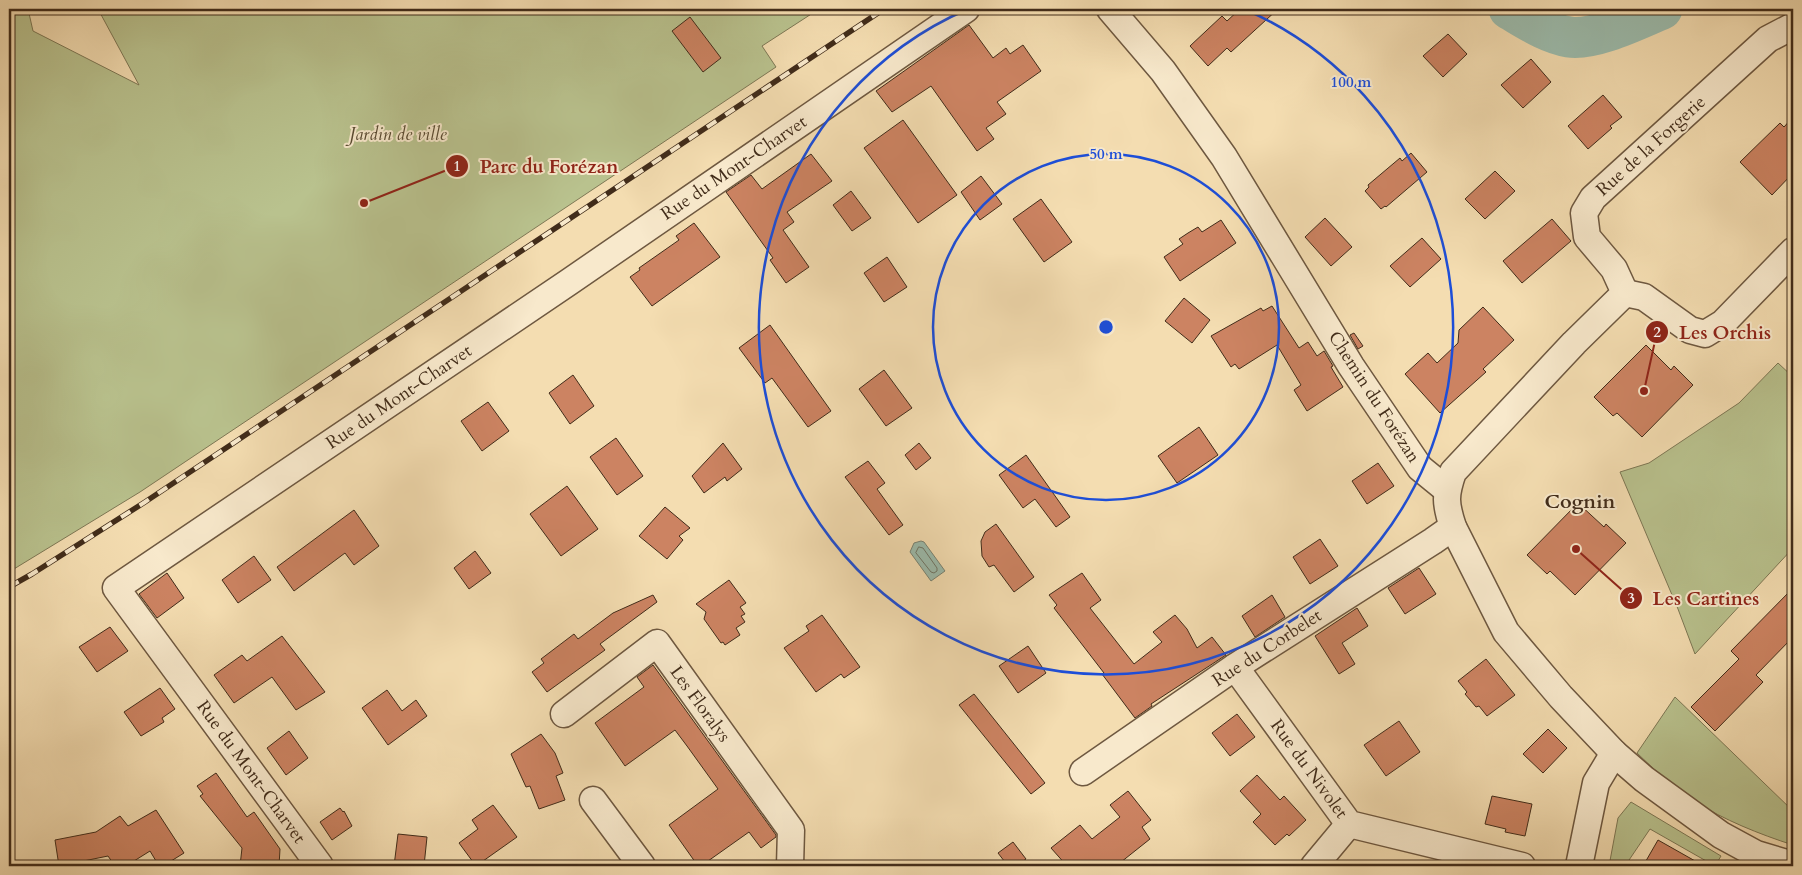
<svg xmlns="http://www.w3.org/2000/svg" width="1802" height="875" viewBox="0 0 1802 875" font-family="Cardo,serif">
	<style>
		.green { fill: #b9c28e; stroke: #7d7754 }
		.water { fill: #9cbcad; stroke: #788272 }
		.lines { fill: none; stroke-linecap: round; stroke-linejoin: round }
		.shore { stroke: #6e7464; stroke-width: 1 }
		.river { stroke: #9cbcad; stroke-width: 41 }
		.building { fill: #cc8362; stroke: #412c1a }
		.minor-casing { stroke: #6e5840; stroke-width: 29 }
		.minor { stroke: #f8e9cc; stroke-width: 26 }
		.rail-casing { stroke: #412c1a; stroke-width: 5.5 }
		.rail { stroke: #f8e9cc; stroke-width: 4; stroke-dasharray: 11; stroke-linecap: butt }
		.ring { fill: none; stroke: #1d4ed8; stroke-width: 2.5 }
		.labels { text-anchor: middle; dominant-baseline: central; stroke-width: 4; stroke-linejoin: round; paint-order: stroke }
		.park-label { font-size: 18px; font-style: italic; fill: #594a31; stroke: #f8e9cc }
		.street-label { font-size: 18px; fill: #412c1a; stroke: #f8e9cc }
		.quarter-label { font-size: 20px; font-weight: bold; fill: #412c1a; stroke: #f8e9cc }
		.centre { fill: #1d4ed8; stroke: #f8e9cc; stroke-width: 2.5 }
		.ring-label { font-size: 15px; text-anchor: middle; font-weight: bold; fill: #1d4ed8; stroke: #f8e9cc; stroke-width: 4; stroke-linejoin: round; paint-order: stroke }
		.leader { fill: none; stroke: #8f2418; stroke-width: 2 }
		.callout-dot { fill: #8f2418; stroke: #f8e9cc; stroke-width: 2 }
		.mark-label { font-size: 15px; text-anchor: middle; font-weight: bold; fill: #fff }
		.callout-label { font-size: 19px; text-anchor: middle; font-weight: bold; fill: #8f2418; stroke: #f8e9cc; stroke-width: 4; stroke-linejoin: round; paint-order: stroke }
	</style>
	<rect width="100%" height="100%" fill="#f4ddb1"/>
	<filter id="stains"><feTurbulence type="fractalNoise" baseFrequency=".004" numOctaves="4"/><feColorMatrix values="0 0 0 0 .2 0 0 0 0 .09 0 0 0 0 .02 0 0 0 .5 -.17"/></filter>
	<radialGradient id="worn" r=".72"><stop offset=".6" stop-color="#630" stop-opacity="0"/><stop offset="1" stop-color="#630" stop-opacity=".3"/></radialGradient>
	<g class="green">
		<path d="M9,9H28L33,31L139,85L98,9H819L762,46L776,67L140,492L9,572Z"/>
		<path d="M1778,363L1793,377V548L1695,654L1678,609L1620,472L1649,463L1739,403Z"/>
		<path d="M1675,697L1793,811V845C1759,834 1724,820 1694,801C1673,788 1655,770 1637,753Z"/>
		<path d="M1631,802L1721,856L1715,866L1650,829L1625,866H1609L1618,818Z"/>
	</g>
	<path class="water" d="M921,541L924,542L945,571L931,581L910,552L914,543Z"/>
	<g class="lines">
		<path class="shore" d="M919,547L923,548L937,568V571L934,573L931,572L916,553Z"/>
		<path class="river" d="M1509,9C1528,20 1547,33 1569,37C1594,41 1638,19 1662,9"/>
	</g>
	<g class="building">
		<path d="M1240,9H1278L1231,52L1227,48L1208,66L1190,46L1222,16L1227,21Z"/>
		<path d="M690,17L721,58L703,72L672,31Z"/>
		<path d="M969,25L993,58L1006,48L1010,54L1023,45L1041,71L997,102L1006,114L986,128L994,139L977,151L931,86L892,112L876,91Z"/>
		<path d="M1448,34L1467,54L1443,77L1423,56Z"/>
		<path d="M1531,59L1551,82L1523,108L1501,85Z"/>
		<path d="M1603,95L1622,117L1610,126L1612,128L1588,149L1568,126Z"/>
		<path d="M1793,117V173L1772,195L1740,162L1780,123L1784,127Z"/>
		<path d="M903,120L957,195L918,223L864,148Z"/>
		<path d="M1411,153L1427,172L1386,207L1385,206L1381,209L1365,191L1369,187L1368,185L1400,158L1402,161Z"/>
		<path d="M811,154L832,181L787,212L794,222L783,230L809,267L786,283L770,260L773,258L763,244L726,192L751,175L762,189Z"/>
		<path d="M1495,171L1515,191L1485,219L1465,199Z"/>
		<path d="M981,176L1002,204L980,220L961,192Z"/>
		<path d="M851,191L871,218L852,231L833,205Z"/>
		<path d="M1041,199L1072,242L1044,262L1013,219Z"/>
		<path d="M1325,218L1352,247L1331,266L1305,237Z"/>
		<path d="M1552,219L1571,241L1522,283L1503,261Z"/>
		<path d="M1221,220L1236,243L1180,281L1164,257L1183,244L1179,239L1188,233L1198,227L1202,232Z"/>
		<path d="M694,223L720,257L652,306L630,277L640,270L639,268L679,240L676,236Z"/>
		<path d="M1422,238L1441,259L1410,287L1390,266Z"/>
		<path d="M887,257L907,287L884,302L864,273Z"/>
		<path d="M1184,298L1210,320L1192,343L1165,321Z"/>
		<path d="M1272,306L1299,348L1308,342L1317,356L1324,351L1333,366L1331,367L1343,387L1307,411L1294,390L1301,385L1277,345L1239,369L1235,364L1231,367L1211,336L1261,308L1263,311Z"/>
		<path d="M1483,307L1514,340L1483,369L1486,372L1440,413L1405,374L1428,353L1437,363L1458,343L1459,330Z"/>
		<path d="M770,325L831,411L808,427L772,378L765,383L739,348Z"/>
		<path d="M1354,333L1363,346L1358,349L1350,335Z"/>
		<path d="M1646,345L1671,370L1674,366L1693,385L1642,437L1617,413L1613,416L1594,397Z"/>
		<path d="M884,370L912,408L886,426L859,389Z"/>
		<path d="M573,375L594,406L570,424L549,393Z"/>
		<path d="M488,402L509,431L482,451L461,421Z"/>
		<path d="M1199,427L1218,455L1177,483L1158,456Z"/>
		<path d="M616,438L643,476L617,495L590,457Z"/>
		<path d="M723,443L742,469L727,481L725,477L704,493L692,476Z"/>
		<path d="M919,443L931,458L916,470L905,455Z"/>
		<path d="M1026,455L1070,517L1056,527L1035,499L1023,508L999,475Z"/>
		<path d="M868,461L885,483L877,489L903,525L889,535L845,477Z"/>
		<path d="M1378,463L1394,486L1367,504L1352,481Z"/>
		<path d="M567,486L598,529L561,556L530,514Z"/>
		<path d="M1578,503L1604,527L1606,524L1626,543L1575,595L1550,571L1547,574L1527,555Z"/>
		<path d="M665,507L690,528L679,536L683,540L667,559L639,536Z"/>
		<path d="M354,510L379,546L354,565L345,553L294,591L277,567Z"/>
		<path d="M996,524L1034,577L1014,592L994,565L989,567L982,556L981,541L985,532Z"/>
		<path d="M1320,539L1338,566L1310,584L1293,557Z"/>
		<path d="M475,551L491,573L469,589L454,568Z"/>
		<path d="M254,556L271,580L238,603L222,580Z"/>
		<path d="M1419,568L1436,594L1405,614L1388,588Z"/>
		<path d="M167,573L184,598L157,618L139,594Z"/>
		<path d="M1082,573L1101,600L1090,608L1134,664L1162,642L1153,632L1175,615L1187,629L1197,648L1212,637L1226,655L1151,704L1152,706L1135,718L1102,674L1104,673L1054,608L1057,605L1049,595Z"/>
		<path d="M729,580L746,603L740,607L745,614L741,616L745,622L736,628L740,635L725,645L723,642L721,643L704,619L706,612L696,604Z"/>
		<path d="M1793,588V637L1756,675L1763,682L1715,731L1691,707L1739,659L1731,651Z"/>
		<path d="M653,595L657,602L600,644L605,650L547,692L532,672L544,663L541,659L574,634L578,639L613,613Z"/>
		<path d="M1272,595L1285,617L1255,637L1242,616Z"/>
		<path d="M1357,608L1368,626L1342,643L1355,664L1339,674L1315,636Z"/>
		<path d="M822,615L860,667L844,678L841,674L816,692L784,648L809,631L806,626Z"/>
		<path d="M110,627L128,651L97,672L79,647Z"/>
		<path d="M282,636L325,692L296,710L272,677L234,703L214,675L242,655L247,661Z"/>
		<path d="M1028,646L1046,673L1018,693L999,666Z"/>
		<path d="M1486,659L1515,695L1487,716L1479,706L1476,707L1465,694L1467,692L1458,681Z"/>
		<path d="M653,665L776,835V837L761,848L749,832L701,866H698L669,825L718,789L687,746L675,730L625,766L595,723L644,687L637,677Z"/>
		<path d="M160,688L175,709L162,718L164,722L141,736L124,712Z"/>
		<path d="M387,690L402,711L416,700L427,716L388,745L362,708Z"/>
		<path d="M974,694L1045,783L1031,794L959,705Z"/>
		<path d="M1237,714L1255,737L1230,756L1212,733Z"/>
		<path d="M1399,721L1420,752L1386,776L1364,745Z"/>
		<path d="M1548,729L1567,748L1543,773L1523,754Z"/>
		<path d="M289,731L308,758L286,775L267,748Z"/>
		<path d="M541,734L555,753L563,773L556,776L565,800L539,809L530,786L526,787L511,754Z"/>
		<path d="M216,773L247,817L254,812L280,849L279,866H240L242,848L200,796L203,794L197,786Z"/>
		<path d="M1257,775L1280,800L1284,796L1306,820L1289,836L1287,834L1275,845L1253,822L1261,814L1240,791Z"/>
		<path d="M1128,791L1151,820L1142,827L1150,839L1116,866H1067L1051,848L1080,825L1092,839L1120,817L1110,805Z"/>
		<path d="M1492,796L1532,804L1525,836L1505,832L1506,829L1485,824Z"/>
		<path d="M493,805L517,837L476,866L459,843L478,829L472,820Z"/>
		<path d="M340,808L343,812L344,811L352,826L332,840L320,822Z"/>
		<path d="M156,810L184,853L163,866H159L150,851L126,866H115L108,856L59,866L55,840L96,832L120,816L128,826Z"/>
		<path d="M398,834L427,837L424,866H394Z"/>
		<path d="M1658,840L1704,866H1643Z"/>
		<path d="M1013,842L1026,859L1016,866H1008L998,853Z"/>
	</g>
	<g class="lines">
		<defs>
			<g id="minor">
				<path d="M1110,9L1163,71L1224,157L1351,366L1420,468L1447,490"/>
				<path d="M1793,26L1768,39L1593,198L1584,213L1587,237L1614,269L1625,293L1574,343L1453,472C1445,495 1445,503 1453,527L1506,632L1561,697L1614,753L1644,779L1721,835L1756,854L1793,865"/>
				<path d="M1625,293L1644,297L1690,330L1705,334L1723,323L1793,251"/>
				<path d="M1235,667L1349,824L1522,866"/>
				<path d="M564,714L657,643L791,830L790,866"/>
				<path d="M1083,772L1235,667L1433,541L1453,527"/>
				<path d="M593,800L642,866"/>
				<path d="M320,866L116,588L569,282L966,9"/>
				<path d="M1314,866L1349,824"/>
				<path d="M1579,866L1596,783L1614,753"/>
			</g>
		</defs>
		<use href="#minor" class="minor-casing"/>
		<use href="#minor" class="minor"/>
		<defs>
			<path id="rail" d="M9,587L32,574L145,502L884,9"/>
		</defs>
		<use href="#rail" class="rail-casing"/>
		<use href="#rail" class="rail"/>
	</g>
	<g class="ring">
		<circle cx="1106" cy="327" r="173"/>
		<path d="M1244 9A347 347 0 1 1 968 9"/>
	</g>
	<g class="labels">
		<g class="park-label">
			<text x="398" y="134">Jardin de ville</text>
		</g>
		<g class="street-label">
			<text transform="translate(1651 146) rotate(-42)">Rue de la Forgerie</text>
			<text transform="translate(734 168) rotate(-34)">Rue du Mont-Charvet</text>
			<text transform="translate(399 397) rotate(-34)">Rue du Mont-Charvet</text>
			<text transform="translate(1374 397) rotate(57)">Chemin du Forézan</text>
			<text transform="translate(1267 648) rotate(-33)">Rue du Corbelet</text>
			<text transform="translate(700 704) rotate(54)">Les Floralys</text>
			<text transform="translate(1309 769) rotate(54)">Rue du Nivolet</text>
			<text transform="translate(251 772) rotate(54)">Rue du Mont-Charvet</text>
		</g>
		<g class="quarter-label">
			<text x="1580" y="501">Cognin</text>
		</g>
	</g>
	<circle cx="1106" cy="327" r="8" class="centre"/>
	<g class="ring-label">
		<text x="1351" y="87">100 m</text>
		<text x="1106" y="159">50 m</text>
	</g>
	<path class="leader" d="M364 203L457 166M1644 391L1657 332M1576 549L1631 598"/>
	<g class="callout-dot">
		<circle cx="364" cy="203" r="5"/>
		<circle cx="1644" cy="391" r="5"/>
		<circle cx="1576" cy="549" r="5"/>
		<circle cx="457" cy="166" r="12"/>
		<circle cx="1657" cy="332" r="12"/>
		<circle cx="1631" cy="598" r="12"/>
	</g>
	<g class="mark-label">
		<text x="457" y="171">1</text>
		<text x="1657" y="337">2</text>
		<text x="1631" y="603">3</text>
	</g>
	<g class="callout-label">
		<text x="549" y="173">Parc du Forézan</text>
		<text x="1725" y="339">Les Orchis</text>
		<text x="1706" y="605">Les Cartines</text>
	</g>
	<rect width="1802" height="875" fill="none" stroke="#f4ddb1" stroke-width="30"/>
	<rect x="10" y="10" width="1782" height="855" fill="none" stroke="#412c1a" stroke-width="2.5"/>
	<rect x="15" y="15" width="1772" height="845" fill="none" stroke="#412c1a"/>
	<rect width="100%" height="100%" filter="url(#stains)"/>
	<rect width="100%" height="100%" fill="url(#worn)"/>
</svg>
